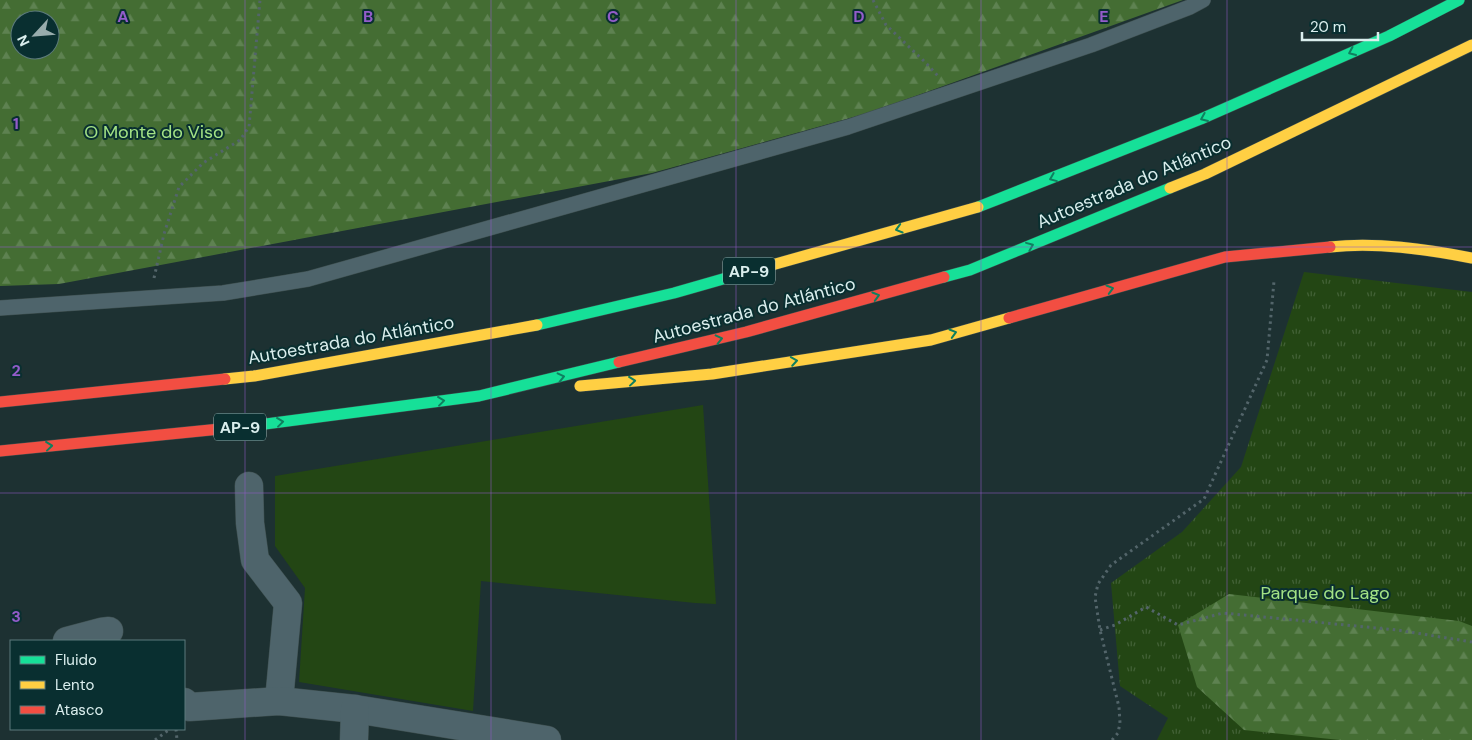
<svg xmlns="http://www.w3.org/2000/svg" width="1472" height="740" viewBox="0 0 1472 740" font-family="'DM Sans',sans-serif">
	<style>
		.grass { fill: url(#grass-tufts) }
		.forest { fill: url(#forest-firs); fill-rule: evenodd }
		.garden { fill: #234614 }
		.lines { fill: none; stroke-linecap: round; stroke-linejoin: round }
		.lane-casing { stroke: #3d4e4e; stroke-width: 16 }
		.street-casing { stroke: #3d4e4e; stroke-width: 29 }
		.fast-casing { stroke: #3d4e4e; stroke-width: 12 }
		.slow-casing { stroke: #3d4e4e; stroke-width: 12 }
		.jam-casing { stroke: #3d4e4e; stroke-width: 12 }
		.path { stroke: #53656a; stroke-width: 3; stroke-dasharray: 2.5 4; stroke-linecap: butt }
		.lane { stroke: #4e646b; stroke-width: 15 }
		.street { stroke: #4e646b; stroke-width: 28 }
		.fast { stroke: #16e098; stroke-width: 11 }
		.slow { stroke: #ffcf43; stroke-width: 11 }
		.jam { stroke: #f24e42; stroke-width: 11 }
		.oneway { stroke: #0f7f5f }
		.grid { fill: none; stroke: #935cca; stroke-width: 1; stroke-opacity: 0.55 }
		.labels { text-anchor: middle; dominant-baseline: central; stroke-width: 4; stroke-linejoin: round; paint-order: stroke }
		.shield { fill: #092f30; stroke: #9bb5b4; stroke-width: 1 }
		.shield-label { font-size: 16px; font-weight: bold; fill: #daeeed }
		.park-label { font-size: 18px; fill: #a3e285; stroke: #092f30 }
		.street-label { font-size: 18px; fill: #daeeed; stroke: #092f30 }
		.grid-label { font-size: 16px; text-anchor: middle; font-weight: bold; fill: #935cca; stroke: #092f30; stroke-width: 4; stroke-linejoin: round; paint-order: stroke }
	</style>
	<defs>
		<pattern id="grass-tufts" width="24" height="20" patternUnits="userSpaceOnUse" patternTransform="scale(1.25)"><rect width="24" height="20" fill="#234614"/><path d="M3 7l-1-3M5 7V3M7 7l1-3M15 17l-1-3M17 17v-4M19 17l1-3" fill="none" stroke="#426136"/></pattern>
		<pattern id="forest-firs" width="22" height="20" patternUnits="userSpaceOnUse" patternTransform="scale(1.25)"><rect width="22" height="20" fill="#446d33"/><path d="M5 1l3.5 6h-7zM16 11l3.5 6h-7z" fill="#5e8251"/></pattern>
	</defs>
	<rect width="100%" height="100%" fill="#1d3132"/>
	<path class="grass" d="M1304,272L1472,292V740H1157L1168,718L1120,686L1111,583L1182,532L1241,467Z"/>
	<g class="forest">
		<path d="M0,0H1183L868,113L652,173L59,284L0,286ZM20,20H50V50H20Z"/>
		<path d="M1229,594L1459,621L1472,626V740H1340L1244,730L1197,687L1178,625Z"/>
	</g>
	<path class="garden" d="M703,405L716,604L695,603L481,581L473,711L299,682L305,588L275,546V476Z"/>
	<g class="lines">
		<defs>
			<path id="lane" d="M0,308L223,293L308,279L848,127L1091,45L1190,7L1203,0"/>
			<g id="street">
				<path d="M249,486L250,523L255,560L288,603L279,701"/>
				<path d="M67,641L101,632L109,631"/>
				<path d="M184,702L190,707L279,701L355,709L547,740"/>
				<path d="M354,740L355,709"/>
			</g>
			<g id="fast">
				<path d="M978,207L1201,119L1389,36L1459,0"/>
				<path d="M944,277L970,270L1170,188"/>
				<path d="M537,325L674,293L772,265"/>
				<path d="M250,426L479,396L619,362"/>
			</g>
			<g id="slow">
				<path d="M1170,188L1205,174L1472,45"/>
				<path d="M1330,247C1377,242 1425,249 1472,258"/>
				<path d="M772,265L978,207"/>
				<path d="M225,379L254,376L537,325"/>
				<path d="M580,386L712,374L931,340L1009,318"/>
			</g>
			<g id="jam">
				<path d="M1009,318L1225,257L1330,247"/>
				<path d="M619,362L746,332L944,277"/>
				<path d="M0,402L225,379"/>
				<path d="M0,451L250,426"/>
			</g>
		</defs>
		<use href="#lane" class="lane-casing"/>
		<use href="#street" class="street-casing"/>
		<use href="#fast" class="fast-casing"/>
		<use href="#slow" class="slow-casing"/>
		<use href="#jam" class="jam-casing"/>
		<g class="path">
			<path d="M873,0L886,25L925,62L938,76"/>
			<path d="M154,278L164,234L179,187L203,163L240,140L249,127L260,0"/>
			<path d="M1100,630L1115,625L1146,607L1178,625L1223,613L1397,630L1472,642"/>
			<path d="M176,729L177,740"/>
			<path d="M155,740L170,729"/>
			<path d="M1112,740L1118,733L1120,723L1119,707L1100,630L1095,597L1098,584L1111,565L1204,499L1267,360L1274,281"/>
		</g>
		<use href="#lane" class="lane"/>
		<use href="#street" class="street"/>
		<use href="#fast" class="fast"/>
		<use href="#slow" class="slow"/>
		<use href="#jam" class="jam"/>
	</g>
	<defs><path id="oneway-chevron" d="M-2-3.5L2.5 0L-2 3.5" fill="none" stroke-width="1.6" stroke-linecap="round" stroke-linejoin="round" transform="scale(1.25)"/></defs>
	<g class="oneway">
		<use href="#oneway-chevron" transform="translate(1352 52) rotate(156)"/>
		<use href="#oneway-chevron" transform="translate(1204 118) rotate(157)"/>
		<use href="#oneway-chevron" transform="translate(1053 178) rotate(158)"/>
		<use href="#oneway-chevron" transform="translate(899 229) rotate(164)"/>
		<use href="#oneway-chevron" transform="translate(1030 246) rotate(-22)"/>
		<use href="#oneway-chevron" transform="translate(1110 289) rotate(-16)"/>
		<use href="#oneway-chevron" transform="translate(876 296) rotate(-16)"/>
		<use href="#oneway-chevron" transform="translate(953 333) rotate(-16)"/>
		<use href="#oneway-chevron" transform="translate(719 339) rotate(-13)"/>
		<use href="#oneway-chevron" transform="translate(794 361) rotate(-9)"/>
		<use href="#oneway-chevron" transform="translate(561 377) rotate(-13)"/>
		<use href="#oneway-chevron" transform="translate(632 381) rotate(-6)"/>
		<use href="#oneway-chevron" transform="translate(441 401) rotate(-7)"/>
		<use href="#oneway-chevron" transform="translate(280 422) rotate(-7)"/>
		<use href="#oneway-chevron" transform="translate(49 446) rotate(-6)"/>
	</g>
	<path class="grid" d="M245,0V740M491,0V740M736,0V740M981,0V740M1227,0V740M0,247H1472M0,493H1472"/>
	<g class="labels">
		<g class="shield">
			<rect x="723" y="257.5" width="52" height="27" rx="4"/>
			<rect x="214" y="413.5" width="52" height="27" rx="4"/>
		</g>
		<g class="shield-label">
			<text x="749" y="271">AP-9</text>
			<text x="240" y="427">AP-9</text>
		</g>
		<g class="park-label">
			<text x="154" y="132">O Monte do Viso</text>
			<text x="1325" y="593">Parque do Lago</text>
		</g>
		<g class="street-label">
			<text transform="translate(1134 182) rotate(-23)">Autoestrada do Atlántico</text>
			<text transform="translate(754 310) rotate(-15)">Autoestrada do Atlántico</text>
			<text transform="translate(351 340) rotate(-10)">Autoestrada do Atlántico</text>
		</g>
	</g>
	<g class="grid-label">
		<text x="123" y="22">A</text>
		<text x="368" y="22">B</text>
		<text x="613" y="22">C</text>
		<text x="859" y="22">D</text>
		<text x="1104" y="22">E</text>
		<text x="16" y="129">1</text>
		<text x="16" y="376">2</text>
		<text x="16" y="622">3</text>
	</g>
	<rect x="10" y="640" width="175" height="90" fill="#092f30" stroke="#5d7b7c"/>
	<rect x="20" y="656" width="25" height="8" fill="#16e098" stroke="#5d7b7c"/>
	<text x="55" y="665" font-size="15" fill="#daeeed">Fluido</text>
	<rect x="20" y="681" width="25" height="8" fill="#ffcf43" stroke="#5d7b7c"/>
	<text x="55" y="690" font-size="15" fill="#daeeed">Lento</text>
	<rect x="20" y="706" width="25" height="8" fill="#f24e42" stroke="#5d7b7c"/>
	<text x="55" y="715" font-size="15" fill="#daeeed">Atasco</text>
	<g transform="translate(35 35) rotate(244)"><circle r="24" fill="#092f30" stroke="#5d7b7c"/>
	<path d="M0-4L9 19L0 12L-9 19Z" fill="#98acac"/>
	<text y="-8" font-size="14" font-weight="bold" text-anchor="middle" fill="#daeeed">N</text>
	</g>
	<path d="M1302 32v8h76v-8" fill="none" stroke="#daeeed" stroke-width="2.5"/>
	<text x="1310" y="32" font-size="15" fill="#daeeed" stroke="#092f30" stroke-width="4" paint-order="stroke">20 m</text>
</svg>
